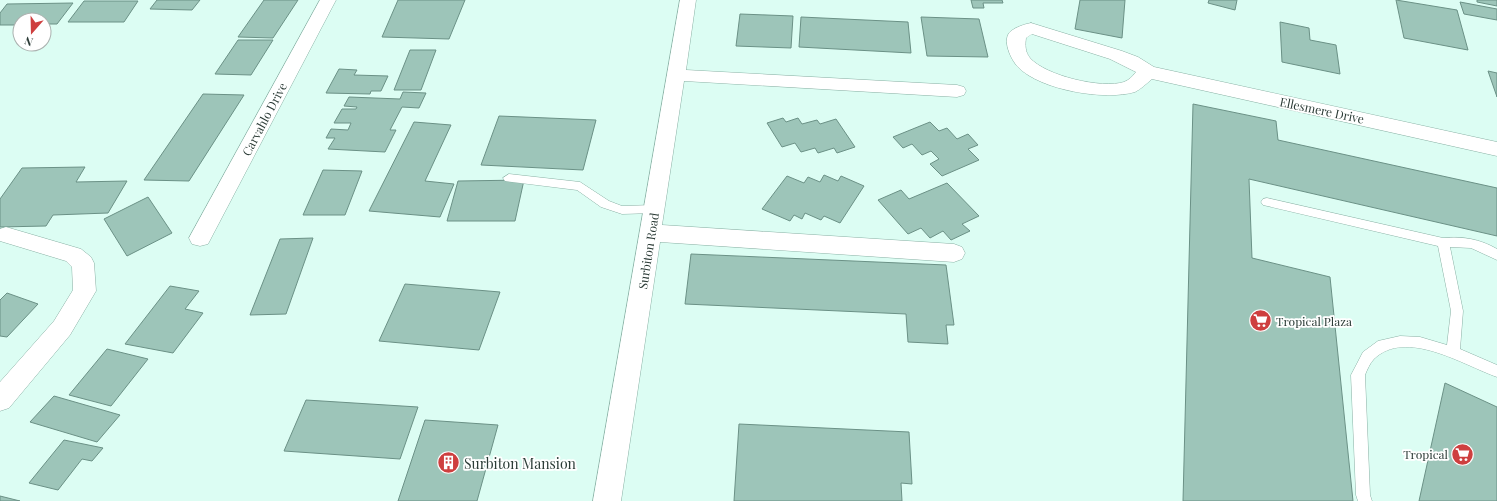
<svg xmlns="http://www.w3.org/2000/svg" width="1497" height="501" viewBox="0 0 1497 501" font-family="'Playfair Display',serif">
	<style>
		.building { fill: #9dc5b9; stroke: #6b9186 }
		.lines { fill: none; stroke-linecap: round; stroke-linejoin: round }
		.lane-casing { stroke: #8ab1a5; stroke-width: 1 }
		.street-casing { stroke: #8ab1a5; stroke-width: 1 }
		.lane { fill: #fff; fill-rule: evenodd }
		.street { fill: #fff; fill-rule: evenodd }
		.labels { text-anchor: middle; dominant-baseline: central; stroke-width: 3.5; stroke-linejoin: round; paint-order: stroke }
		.street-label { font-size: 12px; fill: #2c3c37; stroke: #fff }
		.poi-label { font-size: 12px; fill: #2c3c37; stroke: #fff; text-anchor: start }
		.near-poi-label { font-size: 14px; fill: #2c3c37; stroke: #fff; text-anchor: start }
	</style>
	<rect width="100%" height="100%" fill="#dcfdf3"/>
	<g class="building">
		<path d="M157,0H200L192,10L150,9Z"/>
		<path d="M264,0H298L273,38L238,37Z"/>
		<path d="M398,0H465L449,39L382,37Z"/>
		<path d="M971,0H1002L1003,3H983L984,8H973Z"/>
		<path d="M1080,0H1125L1122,38L1075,29Z"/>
		<path d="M1209,0H1237L1235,10L1208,3Z"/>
		<path d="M1396,0L1457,10L1468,50L1404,38Z"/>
		<path d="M1477,0H1497V6L1477,2Z"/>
		<path d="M84,1H138L124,22H68Z"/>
		<path d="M1460,2L1497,9V20L1464,14Z"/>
		<path d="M73,3L57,24H44V20H20V25H0V13L7,4Z"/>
		<path d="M740,14L793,16L791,48L736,46Z"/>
		<path d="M801,17L908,22L911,53L799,47Z"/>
		<path d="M921,17L979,19L988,57L927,56Z"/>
		<path d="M1280,22L1309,28L1310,40L1336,45L1340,74L1282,62Z"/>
		<path d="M238,40H273L251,75L215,74Z"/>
		<path d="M410,50H436L421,90H394Z"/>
		<path d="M339,69L357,70L354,75L388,76L381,91H371L370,94L326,93Z"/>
		<path d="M1488,71L1497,73V97Z"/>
		<path d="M403,92L426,93L419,108L402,107L390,130H396L385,152L328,149L335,138H326L331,129L348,130L351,123H334L342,109H356L357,107L344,106L349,97L400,99Z"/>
		<path d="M203,94L244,95L189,181L144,180Z"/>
		<path d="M1193,104L1276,121L1278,140L1497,188V236L1249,179L1252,258L1330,277L1353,501H1183Z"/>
		<path d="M499,116L596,120L583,170L481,165Z"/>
		<path d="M783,118L786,122L798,118L802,124L817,120L820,124L836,119L855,147L837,153L834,148L818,153L815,148L801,152L795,143L782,147L767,123Z"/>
		<path d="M414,122L451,125L425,181L454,184L440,217L369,211Z"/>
		<path d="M930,122L939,131L947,128L957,139L968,134L978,145L968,149L979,160L942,176L930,164L939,159L931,151L922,155L912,144L903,148L893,137Z"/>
		<path d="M85,167L76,182L127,181L108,213L53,215L46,226L0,227V199L22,168Z"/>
		<path d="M323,170L362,171L345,215H303Z"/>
		<path d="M824,175L838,181L841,176L864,186L840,223L824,216L821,220L805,213L802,219L794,215L790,221L762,209L787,176L804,183L808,177L820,182Z"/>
		<path d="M524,180L515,221H447L458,181Z"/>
		<path d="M947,183L979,216L962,224L970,231L951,240L943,231L930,238L921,228L908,234L878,200L901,190L909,199Z"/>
		<path d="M148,197L172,233L127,256L104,219Z"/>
		<path d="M313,238L286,314L250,315L280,239Z"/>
		<path d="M691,254L946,265L954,325H946L948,344L908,342L906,314L685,304Z"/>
		<path d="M405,284L500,292L479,350L379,341Z"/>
		<path d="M170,286L199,291L185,309L203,313L173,353L125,344Z"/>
		<path d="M7,293L38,304L7,337L0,336V300Z"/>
		<path d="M107,349L148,359L111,406L69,395Z"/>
		<path d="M1445,383L1497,407V501H1419Z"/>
		<path d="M54,396L120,415L97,442L30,422Z"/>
		<path d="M306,400L418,407L400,459L284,451Z"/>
		<path d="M425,420L498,425L477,501H398Z"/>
		<path d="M739,424L909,432L912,484L901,483L902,501H734Z"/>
		<path d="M64,440L103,448L92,461L82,459L58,490L29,483Z"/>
		<path d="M0,496L20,501H0Z"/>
	</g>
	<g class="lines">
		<defs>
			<g id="lane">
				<path d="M509,174L580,182L609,201L622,206L654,205L658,206L660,209L658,212L654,213L622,214L601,207L577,190L505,181L503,178Z"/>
				<path d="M1267,198L1443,238C1462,236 1480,239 1497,249V260L1471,248L1450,247L1463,311L1460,349L1497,365V377C1463,365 1406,328 1374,359C1370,363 1367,370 1365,375L1370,495L1372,501H1358L1356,495L1351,375L1363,352L1378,341L1400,336L1420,337L1447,345L1451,311L1438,246L1263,205L1261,202L1263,199Z"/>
			</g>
			<g id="street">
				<path d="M320,0H336L208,244L200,246L192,244L189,238Z"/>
				<path d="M680,0H696L686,70L957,85L964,87L966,91L964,95L957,97L684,81L662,225L954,244L962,247L965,253L962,259L954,262L660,242L621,501H593Z"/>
				<path d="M1031,23L1122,51L1138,57L1154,67L1497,142V156L1152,79C1146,84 1141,89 1135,92C1105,101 1040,90 1018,67C1011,60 1001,39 1011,31C1016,27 1025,24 1031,23ZM1032,34L1110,59L1136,72C1133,76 1129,80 1124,82C1102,89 1046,76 1030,58C1025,52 1025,45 1026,38Z"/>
				<path d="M6,227L81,249L91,257L94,263L96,291L70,335L9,408L0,411V382L54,321L73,290L72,267L66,261L0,241V229Z"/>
			</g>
		</defs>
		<use href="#lane" class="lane-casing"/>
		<use href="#street" class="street-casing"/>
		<use href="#lane" class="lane"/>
		<use href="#street" class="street"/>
	</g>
	<defs>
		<symbol id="supermarket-disc" viewBox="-11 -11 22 22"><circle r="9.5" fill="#ce3f3f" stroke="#fff"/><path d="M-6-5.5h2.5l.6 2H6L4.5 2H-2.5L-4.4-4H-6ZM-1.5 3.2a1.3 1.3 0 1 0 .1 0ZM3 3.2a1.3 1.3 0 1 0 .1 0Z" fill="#fff"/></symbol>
		<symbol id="building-disc" viewBox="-11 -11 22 22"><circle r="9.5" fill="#ce3f3f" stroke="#fff"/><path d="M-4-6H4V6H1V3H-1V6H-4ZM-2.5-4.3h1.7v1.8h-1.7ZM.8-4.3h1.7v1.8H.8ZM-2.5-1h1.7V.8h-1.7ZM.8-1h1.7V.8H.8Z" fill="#fff"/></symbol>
	</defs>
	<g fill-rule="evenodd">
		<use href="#supermarket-disc" x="1248" y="308" width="25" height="25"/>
		<use href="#supermarket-disc" x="1450" y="442" width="25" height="25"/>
		<use href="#building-disc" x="436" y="450" width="25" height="25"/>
	</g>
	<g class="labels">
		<g class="street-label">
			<text transform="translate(1322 110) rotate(12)">Ellesmere Drive</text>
			<text transform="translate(264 119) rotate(-62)">Carvahlo Drive</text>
			<text transform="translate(648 251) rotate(-81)">Surbiton Road</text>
		</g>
		<g class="poi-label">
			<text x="1276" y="321">Tropical Plaza</text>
			<text x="1448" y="454" text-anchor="end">Tropical</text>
		</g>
		<g class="near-poi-label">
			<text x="464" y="463">Surbiton Mansion</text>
		</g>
	</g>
	<g transform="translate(32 32) rotate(200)"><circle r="19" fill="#ffffff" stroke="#abb1af"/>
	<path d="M0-3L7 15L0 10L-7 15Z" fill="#ce3f3f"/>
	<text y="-6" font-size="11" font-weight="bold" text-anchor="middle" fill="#2c3c37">N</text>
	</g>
</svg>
